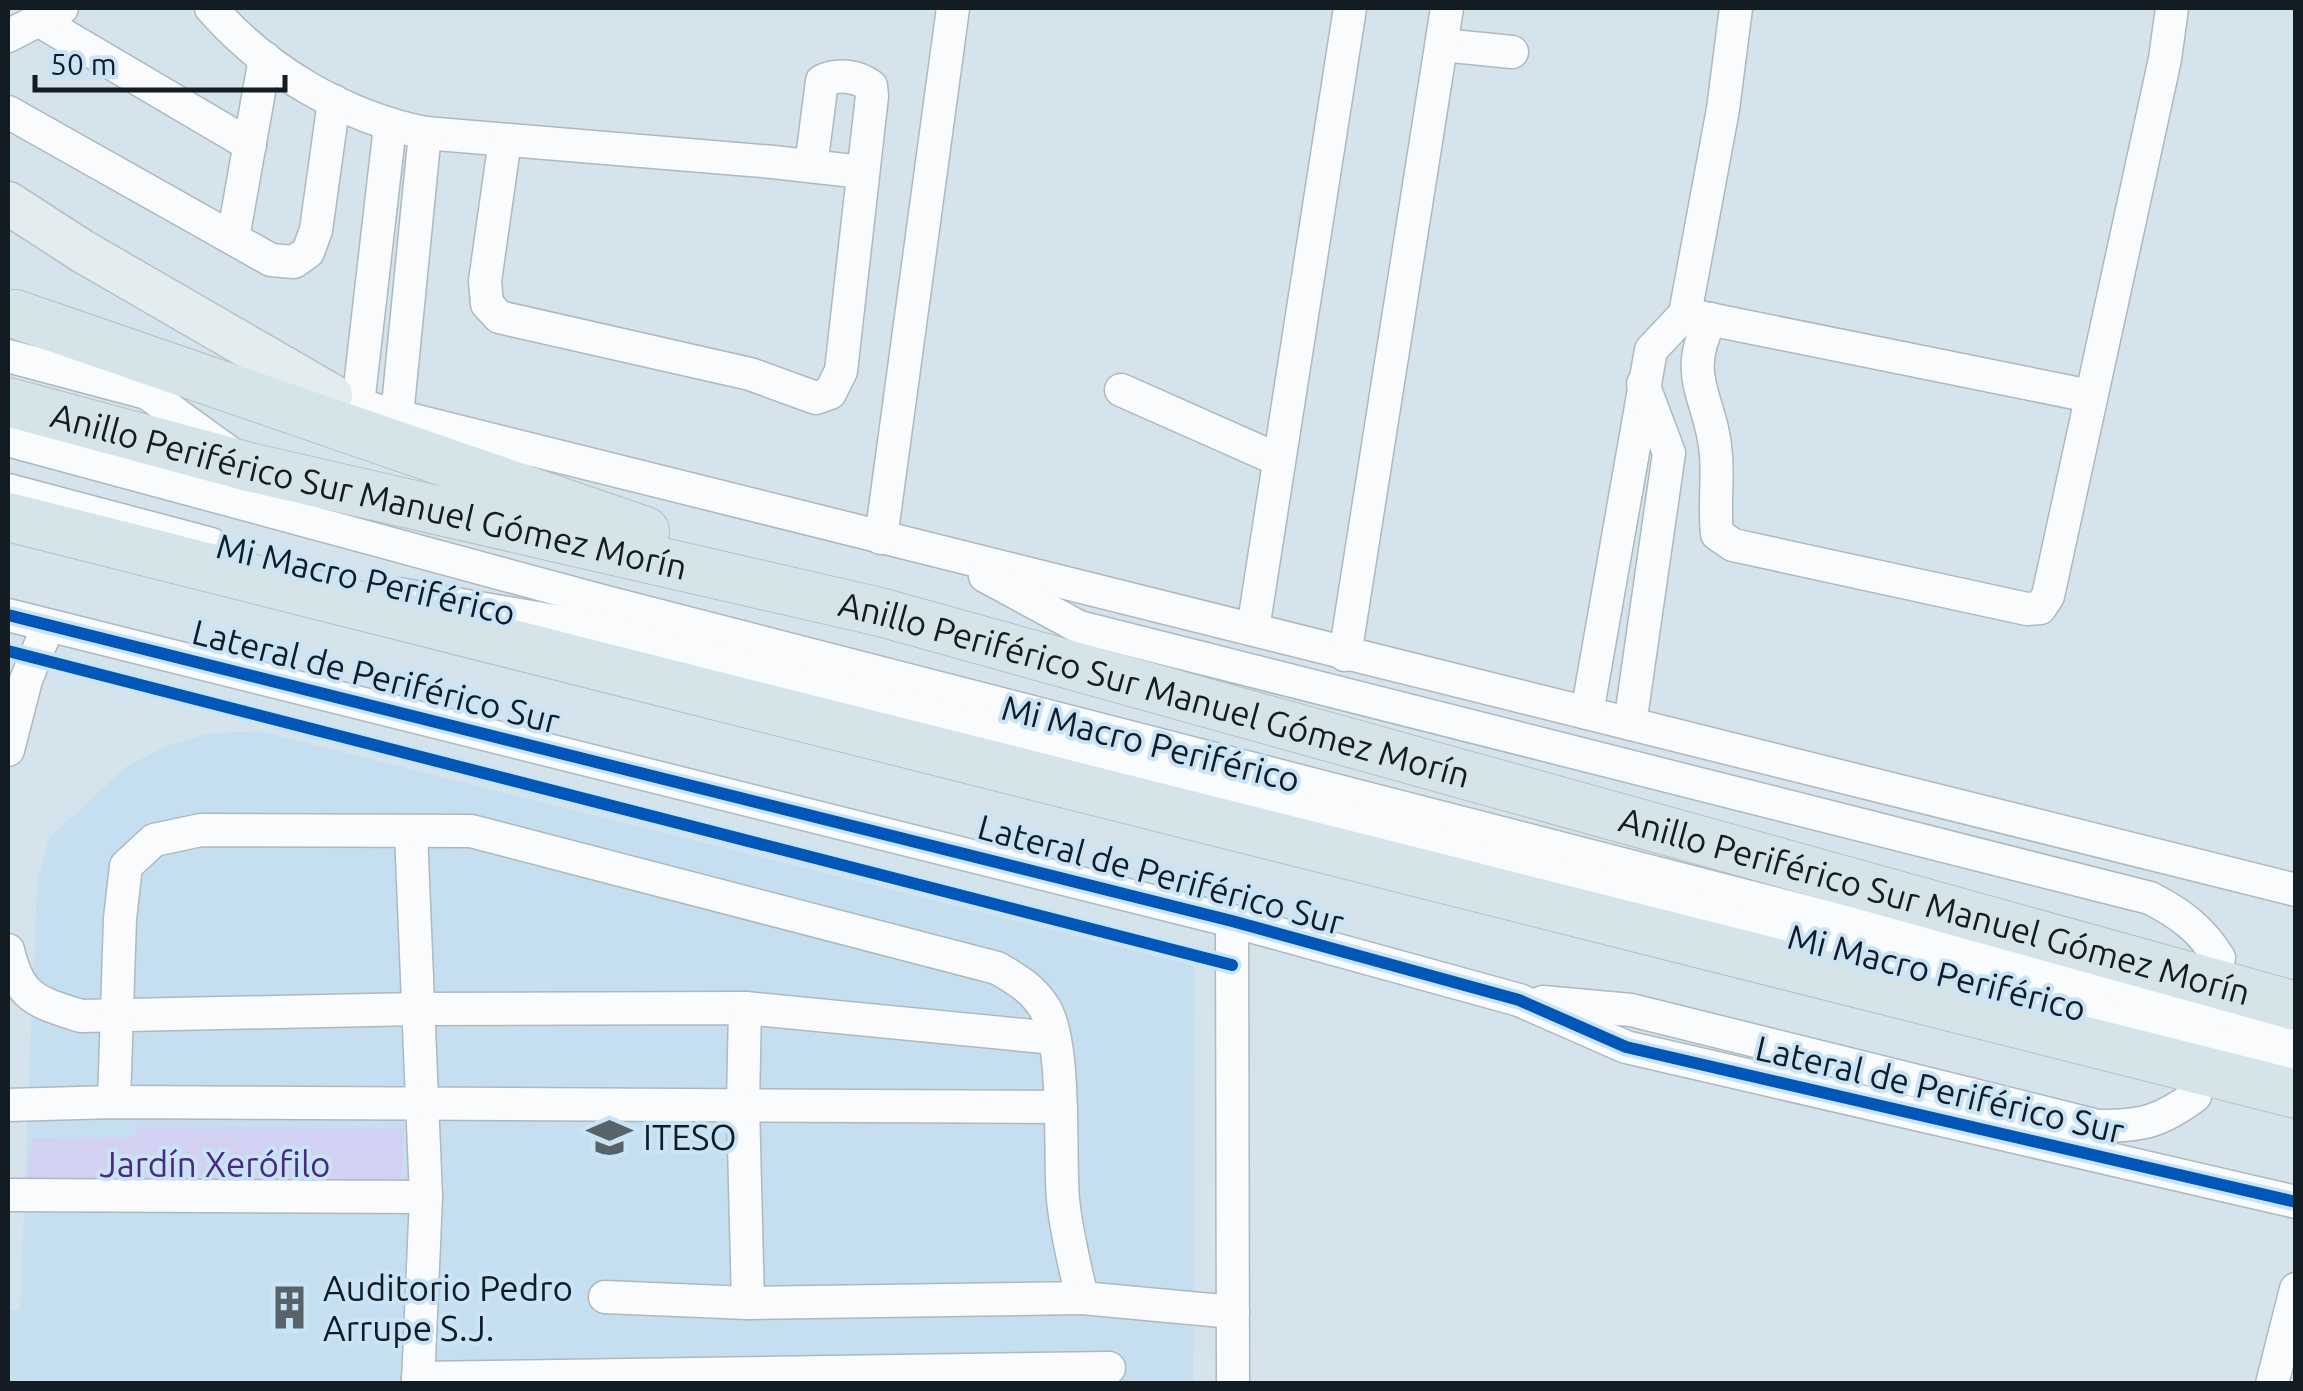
<svg xmlns="http://www.w3.org/2000/svg" width="2303" height="1391" viewBox="0 0 2303 1391" font-family="Ubuntu,sans-serif">
	<style>
		.built { fill: #c6dff0 }
		.green { fill: #d2d1f2 }
		.lines { fill: none; stroke-linecap: round; stroke-linejoin: round }
		.minor-casing { stroke: #adb8bf; stroke-width: 35 }
		.major-casing { stroke: #b8bfc3; stroke-width: 45 }
		.highway-casing { stroke: #b8bfc3; stroke-width: 50 }
		.minor { stroke: #f9fbfc; stroke-width: 32 }
		.major { stroke: #e3edf0; stroke-width: 42 }
		.highway { stroke: #d5e4e8; stroke-width: 48 }
		.cycleway-casing { stroke: #cae4f7; stroke-width: 19 }
		.cycleway { stroke: #0057b8; stroke-width: 12 }
		.labels { text-anchor: middle; dominant-baseline: central; stroke-width: 8; stroke-linejoin: round; paint-order: stroke }
		.street-label { font-size: 35px; fill: #131c23; stroke: #cae4f7 }
		.poi-label { font-size: 35px; fill: #131c23; stroke: #cae4f7; text-anchor: start }
		.park-label { font-size: 35px; fill: #4b2881; stroke: #cae4f7 }
	</style>
	<rect width="100%" height="100%" fill="#d4e3ec"/>
	<path class="built" d="M260,731L1194,966L1193,1383L8,1384V1310H20L37,883L49,838L127,766L164,747L206,734Z"/>
	<path class="green" d="M136,1127L404,1128L402,1174L393,1191L25,1195L32,1138L136,1137Z"/>
	<g class="lines">
		<defs>
			<g id="minor">
				<path d="M211,8C266,71 343,116 425,133L773,162L862,172"/>
				<path d="M38,20L250,145"/>
				<path d="M8,36L62,8"/>
				<path d="M1442,45L1512,52"/>
				<path d="M8,112L271,260L294,262L308,252L316,230L334,101"/>
				<path d="M505,140L485,281L487,304L499,317L750,374L816,398L830,393L841,371L872,96L871,86C857,76 838,73 822,81L811,166"/>
				<path d="M233,238L265,58"/>
				<path d="M1689,315L2090,396"/>
				<path d="M1711,319C1680,379 1712,397 1716,455C1718,481 1714,507 1717,534L1733,545L2027,609L2040,608L2048,596L2165,59L2172,8"/>
				<path d="M8,356L147,393L230,453"/>
				<path d="M307,389L397,416L2296,890"/>
				<path d="M1121,390L1279,460"/>
				<path d="M358,404L390,126"/>
				<path d="M397,416L425,133"/>
				<path d="M8,440L602,601L2296,1038"/>
				<path d="M8,490L211,544"/>
				<path d="M881,538L953,8"/>
				<path d="M985,576L1079,627L2150,898C2181,914 2201,929 2219,958"/>
				<path d="M398,594L594,628L2296,1064"/>
				<path d="M8,615L1232,921L1519,1000L1626,1047L2296,1202"/>
				<path d="M1253,629L1350,8"/>
				<path d="M1345,655L1447,8"/>
				<path d="M1587,713L1651,350L1685,314L1723,109L1736,8"/>
				<path d="M1630,724L1669,453L1643,384"/>
				<path d="M8,750L26,680L48,626"/>
				<path d="M411,832L426,1197L418,1384"/>
				<path d="M1232,921L1233,1384"/>
				<path d="M8,950C19,998 36,1002 81,1016L417,1009L745,1008L1054,1038"/>
				<path d="M1543,1002L1631,1010L2098,1126C2142,1126 2160,1122 2195,1096"/>
				<path d="M745,1008L743,1104L748,1303"/>
				<path d="M114,1102L120,919L126,866L154,840L201,830L471,831L997,968C1016,979 1032,988 1044,1007C1067,1042 1059,1154 1063,1199C1066,1232 1075,1266 1082,1298L748,1303L605,1297"/>
				<path d="M8,1105L114,1102L1061,1107"/>
				<path d="M8,1195L426,1197"/>
				<path d="M1082,1298L1233,1312"/>
				<path d="M418,1378L1109,1368"/>
				<path d="M2272,1384L2296,1289"/>
			</g>
			<path id="major" d="M8,203L82,251L331,395"/>
			<g id="highway">
				<path d="M15,314L645,531"/>
				<path id="s1" d="M8,402L249,467L880,612L2296,1006"/>
				<path d="M8,517L2296,1094"/>
			</g>
		</defs>
		<use href="#minor" class="minor-casing"/>
		<use href="#major" class="major-casing"/>
		<use href="#highway" class="highway-casing"/>
		<use href="#minor" class="minor"/>
		<use href="#major" class="major"/>
		<use href="#highway" class="highway"/>
		<defs>
			<g id="cycleway">
				<path d="M8,615L1232,921L1519,1000L1626,1047L2296,1202"/>
				<path d="M8,651L1232,965"/>
			</g>
		</defs>
		<use href="#cycleway" class="cycleway-casing"/>
		<use href="#cycleway" class="cycleway"/>
	</g>
	<defs>
		<symbol id="university-bare" viewBox="-9 -9 18 18"><path d="M0-5L7-2L0 1L-7-2ZM-4 1L0 2.5L4 1V4Q0 6-4 4Z" fill="#576269" stroke="#cae4f7" stroke-width="2.5" paint-order="stroke"/></symbol>
		<symbol id="building-bare" viewBox="-9 -9 18 18"><path d="M-4-6H4V6H1V3H-1V6H-4ZM-2.5-4.3h1.7v1.8h-1.7ZM.8-4.3h1.7v1.8H.8ZM-2.5-1h1.7V.8h-1.7ZM.8-1h1.7V.8H.8Z" fill="#576269" stroke="#cae4f7" stroke-width="2.5" paint-order="stroke"/></symbol>
	</defs>
	<g fill-rule="evenodd">
		<use href="#university-bare" x="578" y="1106" width="63" height="63"/>
		<use href="#building-bare" x="258" y="1276" width="63" height="63"/>
	</g>
	<g class="labels">
		<g class="street-label">
			<text stroke="none"><textPath href="#s1" startOffset="372">Anillo Periférico Sur Manuel Gómez Morín</textPath></text>
			<text transform="translate(366 579) rotate(13)">Mi Macro Periférico</text>
			<text transform="translate(376 676) rotate(14)">Lateral de Periférico Sur</text>
			<text stroke="none"><textPath href="#s1" startOffset="1182">Anillo Periférico Sur Manuel Gómez Morín</textPath></text>
			<text transform="translate(1151 743) rotate(14)">Mi Macro Periférico</text>
			<text transform="translate(1161 874) rotate(15)">Lateral de Periférico Sur</text>
			<text stroke="none"><textPath href="#s1" startOffset="1992">Anillo Periférico Sur Manuel Gómez Morín</textPath></text>
			<text transform="translate(1937 972) rotate(14)">Mi Macro Periférico</text>
			<text transform="translate(1940 1089) rotate(13)">Lateral de Periférico Sur</text>
		</g>
		<g class="poi-label">
			<text x="643" y="1137">ITESO</text>
			<text x="323" y="1288">Auditorio Pedro<tspan x="323" dy="40">Arrupe S.J.</tspan></text>
		</g>
		<g class="park-label">
			<text x="215" y="1164">Jardín Xerófilo</text>
		</g>
	</g>
	<rect width="2303" height="1391" fill="none" stroke="#131c23" stroke-width="20"/>
	<path d="M35 75v15h250v-15" fill="none" stroke="#131c23" stroke-width="5"/>
	<text x="50" y="75" font-size="30" fill="#131c23" stroke="#cae4f7" stroke-width="8" paint-order="stroke">50 m</text>
</svg>
